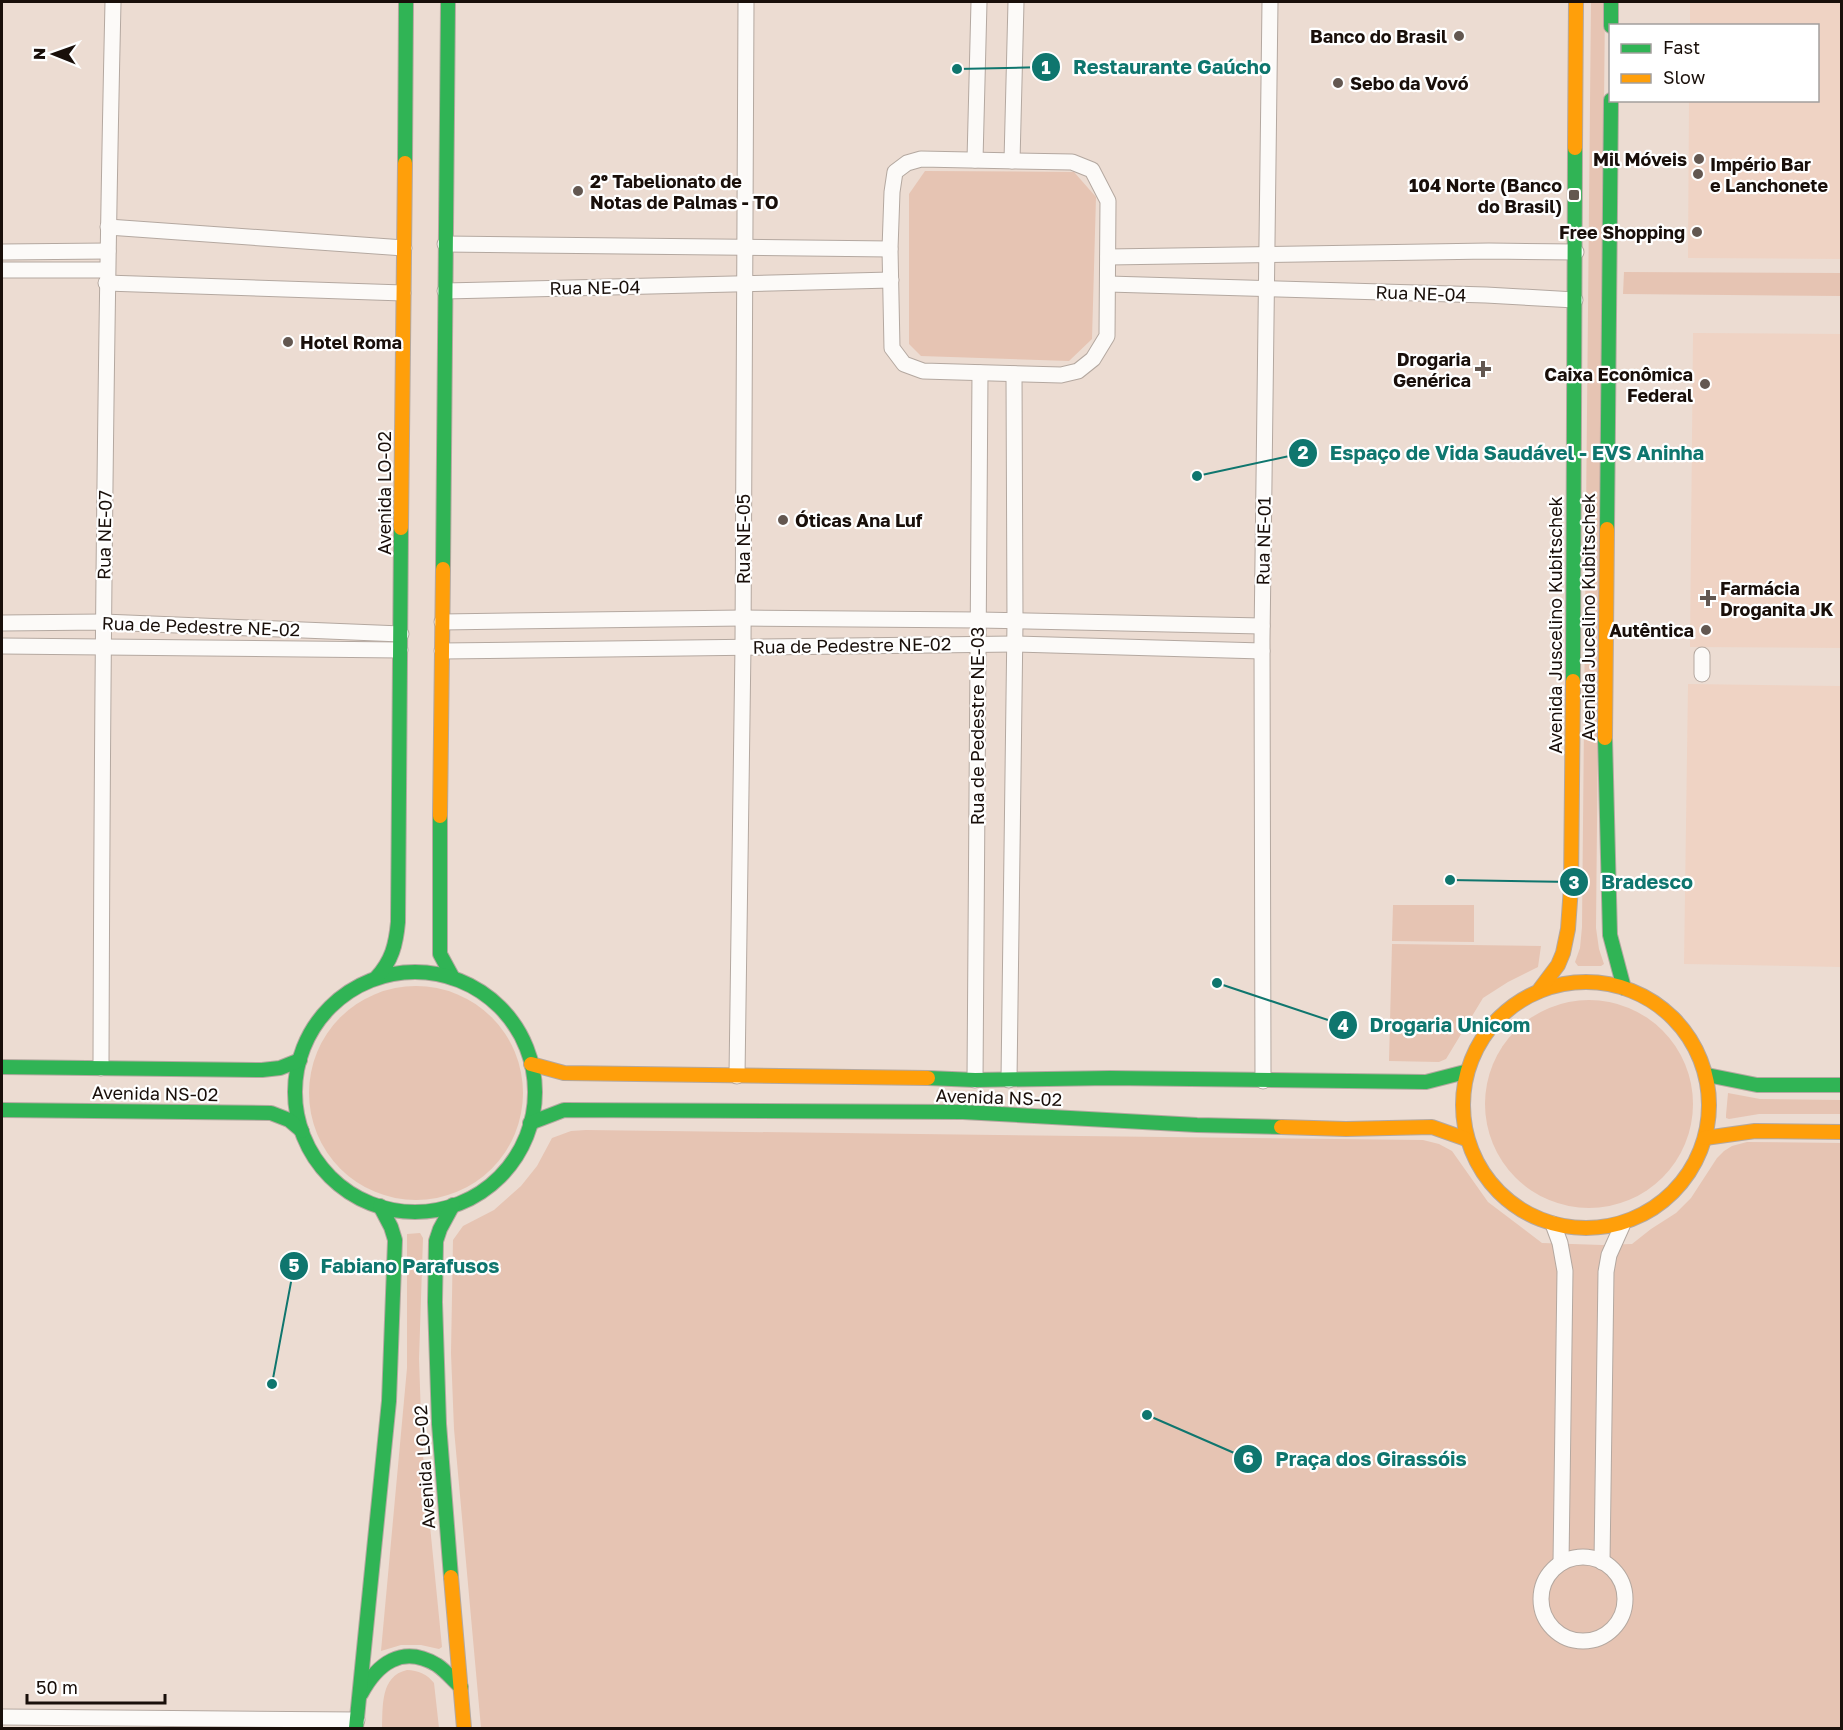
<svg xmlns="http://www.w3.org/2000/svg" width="1843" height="1730" viewBox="0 0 1843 1730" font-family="'Golos Text',sans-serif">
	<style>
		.built { fill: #efd3c4 }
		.green { fill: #e6c4b3 }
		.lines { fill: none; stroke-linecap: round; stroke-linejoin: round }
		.street-casing { stroke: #b4a8a0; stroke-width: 17 }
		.fast-casing { stroke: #b4a8a0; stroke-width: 16 }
		.slow-casing { stroke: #b4a8a0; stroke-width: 16 }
		.street { stroke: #fcfaf8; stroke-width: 15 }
		.fast { stroke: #30b455; stroke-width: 14 }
		.slow { stroke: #ff9f0a; stroke-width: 14 }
		.poi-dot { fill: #635750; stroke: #fff; stroke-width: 2 }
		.labels { text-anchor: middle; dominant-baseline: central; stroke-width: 4.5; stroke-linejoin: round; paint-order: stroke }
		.poi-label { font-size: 18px; font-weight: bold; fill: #190f0a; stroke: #fff; text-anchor: end }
		.street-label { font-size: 18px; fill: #190f0a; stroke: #fff }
		.leader { fill: none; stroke: #0f766e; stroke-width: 2 }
		.callout-dot { fill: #0f766e; stroke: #fff; stroke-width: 2 }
		.mark-label { font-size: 18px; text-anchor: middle; font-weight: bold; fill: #fff }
		.callout-label { font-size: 20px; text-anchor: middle; font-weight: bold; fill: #0f766e; stroke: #fff; stroke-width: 4.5; stroke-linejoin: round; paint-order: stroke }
	</style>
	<rect width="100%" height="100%" fill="#ecdcd2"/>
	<g class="built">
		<path d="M1690,2H1841V259L1688,258L1689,101L1818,100V26L1690,25Z"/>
		<path d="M1693,333L1841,334V648L1690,647Z"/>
		<path d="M1688,684L1841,686V967L1684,964Z"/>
	</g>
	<g class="green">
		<path d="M1591,2H1605L1596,928L1599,949L1604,964L1601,966H1578L1575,962L1580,948L1582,927Z"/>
		<path d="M925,171L1074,172L1096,197L1092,339L1069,361L921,356L909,344V194Z"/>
		<path d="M1624,272L1841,273V296L1623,294Z"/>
		<path d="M1393,905H1474V942L1392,941Z"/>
		<path d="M1392,944L1541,946L1538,967L1508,982L1483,998L1446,1059L1439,1062L1389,1061Z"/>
		<circle cx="416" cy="1093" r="107"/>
		<circle cx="1589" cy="1104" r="104"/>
		<path d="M1728,1093L1760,1099L1841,1100V1114H1759L1729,1119L1726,1118V1115Z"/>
		<path d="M586,1130L1423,1140L1439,1144L1452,1151L1488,1202L1542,1243L1602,1245L1632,1244L1651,1229L1676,1213L1691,1198L1717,1158L1724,1151L1732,1146L1747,1142L1841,1143V1728H481L454,1429L451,1353L453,1240L463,1226L494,1210L521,1186L537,1166L552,1138L571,1131Z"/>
		<path d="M420,1233L423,1238L419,1359L422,1445L442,1647L439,1649L421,1645H401L381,1651L407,1368V1234Z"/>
		<path d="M407,1670C418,1670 428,1675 434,1683L439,1728H382C383,1707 380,1676 407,1670Z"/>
	</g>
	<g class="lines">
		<defs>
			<g id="street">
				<path d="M921,159L1072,162L1092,170L1108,201L1107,336L1093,359L1078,371L1061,375L923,371L904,364L892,348L890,249L892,192L895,172L907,163Z"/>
				<path d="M975,160L979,2"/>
				<path d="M1012,161L1016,2"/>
				<path d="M108,227L404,248"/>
				<path d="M445,244L890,249"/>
				<path d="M2,252L108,251"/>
				<path d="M1108,257L1489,251L1576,252"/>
				<path d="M2,270H107"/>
				<path d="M106,283L403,293"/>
				<path d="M1108,284L1486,295L1575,300"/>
				<path d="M445,291L891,280"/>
				<path d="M442,622L743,618L978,620L1262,626"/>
				<path d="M2,623L103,622L401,634"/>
				<path d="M2,646L400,650"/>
				<path d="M442,651L1015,644L1262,651"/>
				<path d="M1702,674V655"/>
				<path d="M101,1068C102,713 105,357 113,2"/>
				<path d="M737,1076L743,646L746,2"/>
				<path d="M975,1080L980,373"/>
				<path d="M1009,1080L1015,622L1014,374"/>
				<path d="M1263,1081L1262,640L1270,2"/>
				<path d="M1553,1224L1560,1243L1565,1271L1561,1563"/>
				<circle cx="1583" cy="1599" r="42"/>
				<path d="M1602,1562L1606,1272L1609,1255L1622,1226"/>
				<path d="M2,1717L357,1720"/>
			</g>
			<g id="fast">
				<path d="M1611,2V26"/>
				<path d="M405,163L406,2"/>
				<path d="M1607,529L1611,100"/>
				<path d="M443,569L448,2"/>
				<path d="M1573,681L1575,148"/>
				<path d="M1605,738L1610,935L1624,988"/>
				<path d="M440,816V954L453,978"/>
				<circle cx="415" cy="1092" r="120"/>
				<path d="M376,978C392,961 396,944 398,922L401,528"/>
				<path d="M2,1067L262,1070L280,1068L300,1060"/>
				<path d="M1707,1075L1757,1085H1842"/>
				<path d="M928,1078L975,1080L1110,1078L1426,1082L1465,1072"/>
				<path d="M2,1110L271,1113L289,1120L302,1131"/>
				<path d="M530,1123L564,1110L963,1112L1197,1125L1281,1127"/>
				<path d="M451,1577L439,1424L435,1302L436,1241L440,1229L453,1205"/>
				<path d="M361,1694C377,1664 402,1644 437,1665C446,1671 453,1680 461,1687"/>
				<path d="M356,1728L389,1401L395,1240L391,1227L380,1206"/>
			</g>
			<g id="slow">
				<path d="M1575,148L1576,2"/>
				<path d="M401,528L405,163"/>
				<path d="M1605,738L1607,529"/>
				<path d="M440,816L443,569"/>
				<circle cx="1586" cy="1105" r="123"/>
				<path d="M1540,989L1558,965L1563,953L1568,929L1571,887L1573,681"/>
				<path d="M531,1064L564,1073L928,1078"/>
				<path d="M1281,1127L1346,1129L1432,1127L1466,1139"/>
				<path d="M1705,1138L1755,1131L1842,1132"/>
				<path d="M451,1577L464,1728"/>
			</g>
		</defs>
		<use href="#street" class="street-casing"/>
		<use href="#fast" class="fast-casing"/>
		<use href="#slow" class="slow-casing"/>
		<use href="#street" class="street"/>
		<use href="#fast" class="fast"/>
		<use href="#slow" class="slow"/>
	</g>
	<g class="poi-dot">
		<circle cx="1459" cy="36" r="6"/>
		<circle cx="1338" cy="83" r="6"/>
		<circle cx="1699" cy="159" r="6"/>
		<circle cx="1698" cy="174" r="6"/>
		<circle cx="578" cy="191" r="6"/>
		<rect x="1568" y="189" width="12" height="12" rx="3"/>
		<circle cx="1697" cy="232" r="6"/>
		<circle cx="288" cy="342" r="6"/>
		<path d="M1480 360h6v6h6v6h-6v6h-6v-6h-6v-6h6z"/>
		<circle cx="1705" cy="384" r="6"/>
		<circle cx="783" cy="520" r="6"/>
		<path d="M1705 589h6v6h6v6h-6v6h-6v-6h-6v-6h6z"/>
		<circle cx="1706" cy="630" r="6"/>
	</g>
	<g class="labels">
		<g class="poi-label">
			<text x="1447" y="36">Banco do Brasil</text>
			<text x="1350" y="83" text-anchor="start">Sebo da Vovó</text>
			<text x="1687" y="159">Mil Móveis</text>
			<text x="1710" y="164" text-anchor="start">Império Bar<tspan x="1710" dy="21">e Lanchonete</tspan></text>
			<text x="590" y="181" text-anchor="start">2º Tabelionato de<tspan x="590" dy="21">Notas de Palmas - TO</tspan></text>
			<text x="1562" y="185">104 Norte (Banco<tspan x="1562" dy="21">do Brasil)</tspan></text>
			<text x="1685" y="232">Free Shopping</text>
			<text x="300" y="342" text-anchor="start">Hotel Roma</text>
			<text x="1471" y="359">Drogaria<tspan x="1471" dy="21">Genérica</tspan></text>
			<text x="1693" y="374">Caixa Econômica<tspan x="1693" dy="21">Federal</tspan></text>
			<text x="795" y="520" text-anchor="start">Óticas Ana Luf</text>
			<text x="1720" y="588" text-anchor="start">Farmácia<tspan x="1720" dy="21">Droganita JK</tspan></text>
			<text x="1694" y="630">Autêntica</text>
		</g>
		<g class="street-label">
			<text transform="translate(595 287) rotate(-1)">Rua NE-04</text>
			<text transform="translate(1421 293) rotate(2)">Rua NE-04</text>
			<text transform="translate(384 493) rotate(-90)">Avenida LO-02</text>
			<text transform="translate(104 535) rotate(-89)">Rua NE-07</text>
			<text transform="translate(743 539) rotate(-90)">Rua NE-05</text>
			<text transform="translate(1263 541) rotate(-89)">Rua NE-01</text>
			<text transform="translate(1588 617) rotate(-90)">Avenida Jucelino Kubitschek</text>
			<text transform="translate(1555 625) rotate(-90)">Avenida Juscelino Kubitschek</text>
			<text transform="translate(201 626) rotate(2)">Rua de Pedestre NE-02</text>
			<text transform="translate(852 645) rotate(-1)">Rua de Pedestre NE-02</text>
			<text transform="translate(977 726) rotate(-90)">Rua de Pedestre NE-03</text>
			<text transform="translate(155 1093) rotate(1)">Avenida NS-02</text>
			<text transform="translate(999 1097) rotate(2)">Avenida NS-02</text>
			<text transform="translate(424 1467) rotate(-94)">Avenida LO-02</text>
		</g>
	</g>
	<path class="leader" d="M957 69L1046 67M1197 476L1303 453M1450 880L1574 882M1217 983L1343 1025M272 1384L294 1266M1147 1415L1248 1459"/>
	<g class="callout-dot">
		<circle cx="957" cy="69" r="6"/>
		<circle cx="1197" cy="476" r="6"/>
		<circle cx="1450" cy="880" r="6"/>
		<circle cx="1217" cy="983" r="6"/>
		<circle cx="272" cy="1384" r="6"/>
		<circle cx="1147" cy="1415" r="6"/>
		<circle cx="1046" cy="67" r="15"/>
		<circle cx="1303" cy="453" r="15"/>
		<circle cx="1574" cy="882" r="15"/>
		<circle cx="1343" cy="1025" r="15"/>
		<circle cx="294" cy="1266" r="15"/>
		<circle cx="1248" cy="1459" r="15"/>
	</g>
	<g class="mark-label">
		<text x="1046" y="74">1</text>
		<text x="1303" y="459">2</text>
		<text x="1574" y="889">3</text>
		<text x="1343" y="1032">4</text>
		<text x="294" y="1272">5</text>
		<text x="1248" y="1465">6</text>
	</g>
	<g class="callout-label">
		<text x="1172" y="74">Restaurante Gaúcho</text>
		<text x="1517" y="460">Espaço de Vida Saudável - EVS Aninha</text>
		<text x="1647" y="889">Bradesco</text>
		<text x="1450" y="1032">Drogaria Unicom</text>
		<text x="410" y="1273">Fabiano Parafusos</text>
		<text x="1371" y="1466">Praça dos Girassóis</text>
	</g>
	<rect width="1843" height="1730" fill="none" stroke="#190f0a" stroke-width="6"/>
	<rect x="1609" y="24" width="210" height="78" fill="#ffffff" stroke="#a39f9d" stroke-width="1.5"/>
	<rect x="1621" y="44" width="30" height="9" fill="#30b455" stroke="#a39f9d" stroke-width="1.5"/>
	<text x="1663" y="54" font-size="18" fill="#190f0a">Fast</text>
	<rect x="1621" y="74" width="30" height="9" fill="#ff9f0a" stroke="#a39f9d" stroke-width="1.5"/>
	<text x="1663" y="84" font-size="18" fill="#190f0a">Slow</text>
	<g transform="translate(54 54) rotate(271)" stroke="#ffffff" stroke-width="4.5" paint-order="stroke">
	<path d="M0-4.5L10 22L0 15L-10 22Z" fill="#190f0a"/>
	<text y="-9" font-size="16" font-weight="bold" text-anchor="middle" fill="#190f0a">N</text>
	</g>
	<path d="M27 1694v9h138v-9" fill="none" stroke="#190f0a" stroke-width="3"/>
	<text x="36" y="1694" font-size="18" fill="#190f0a" stroke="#ffffff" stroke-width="4.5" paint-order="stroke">50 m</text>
</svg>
